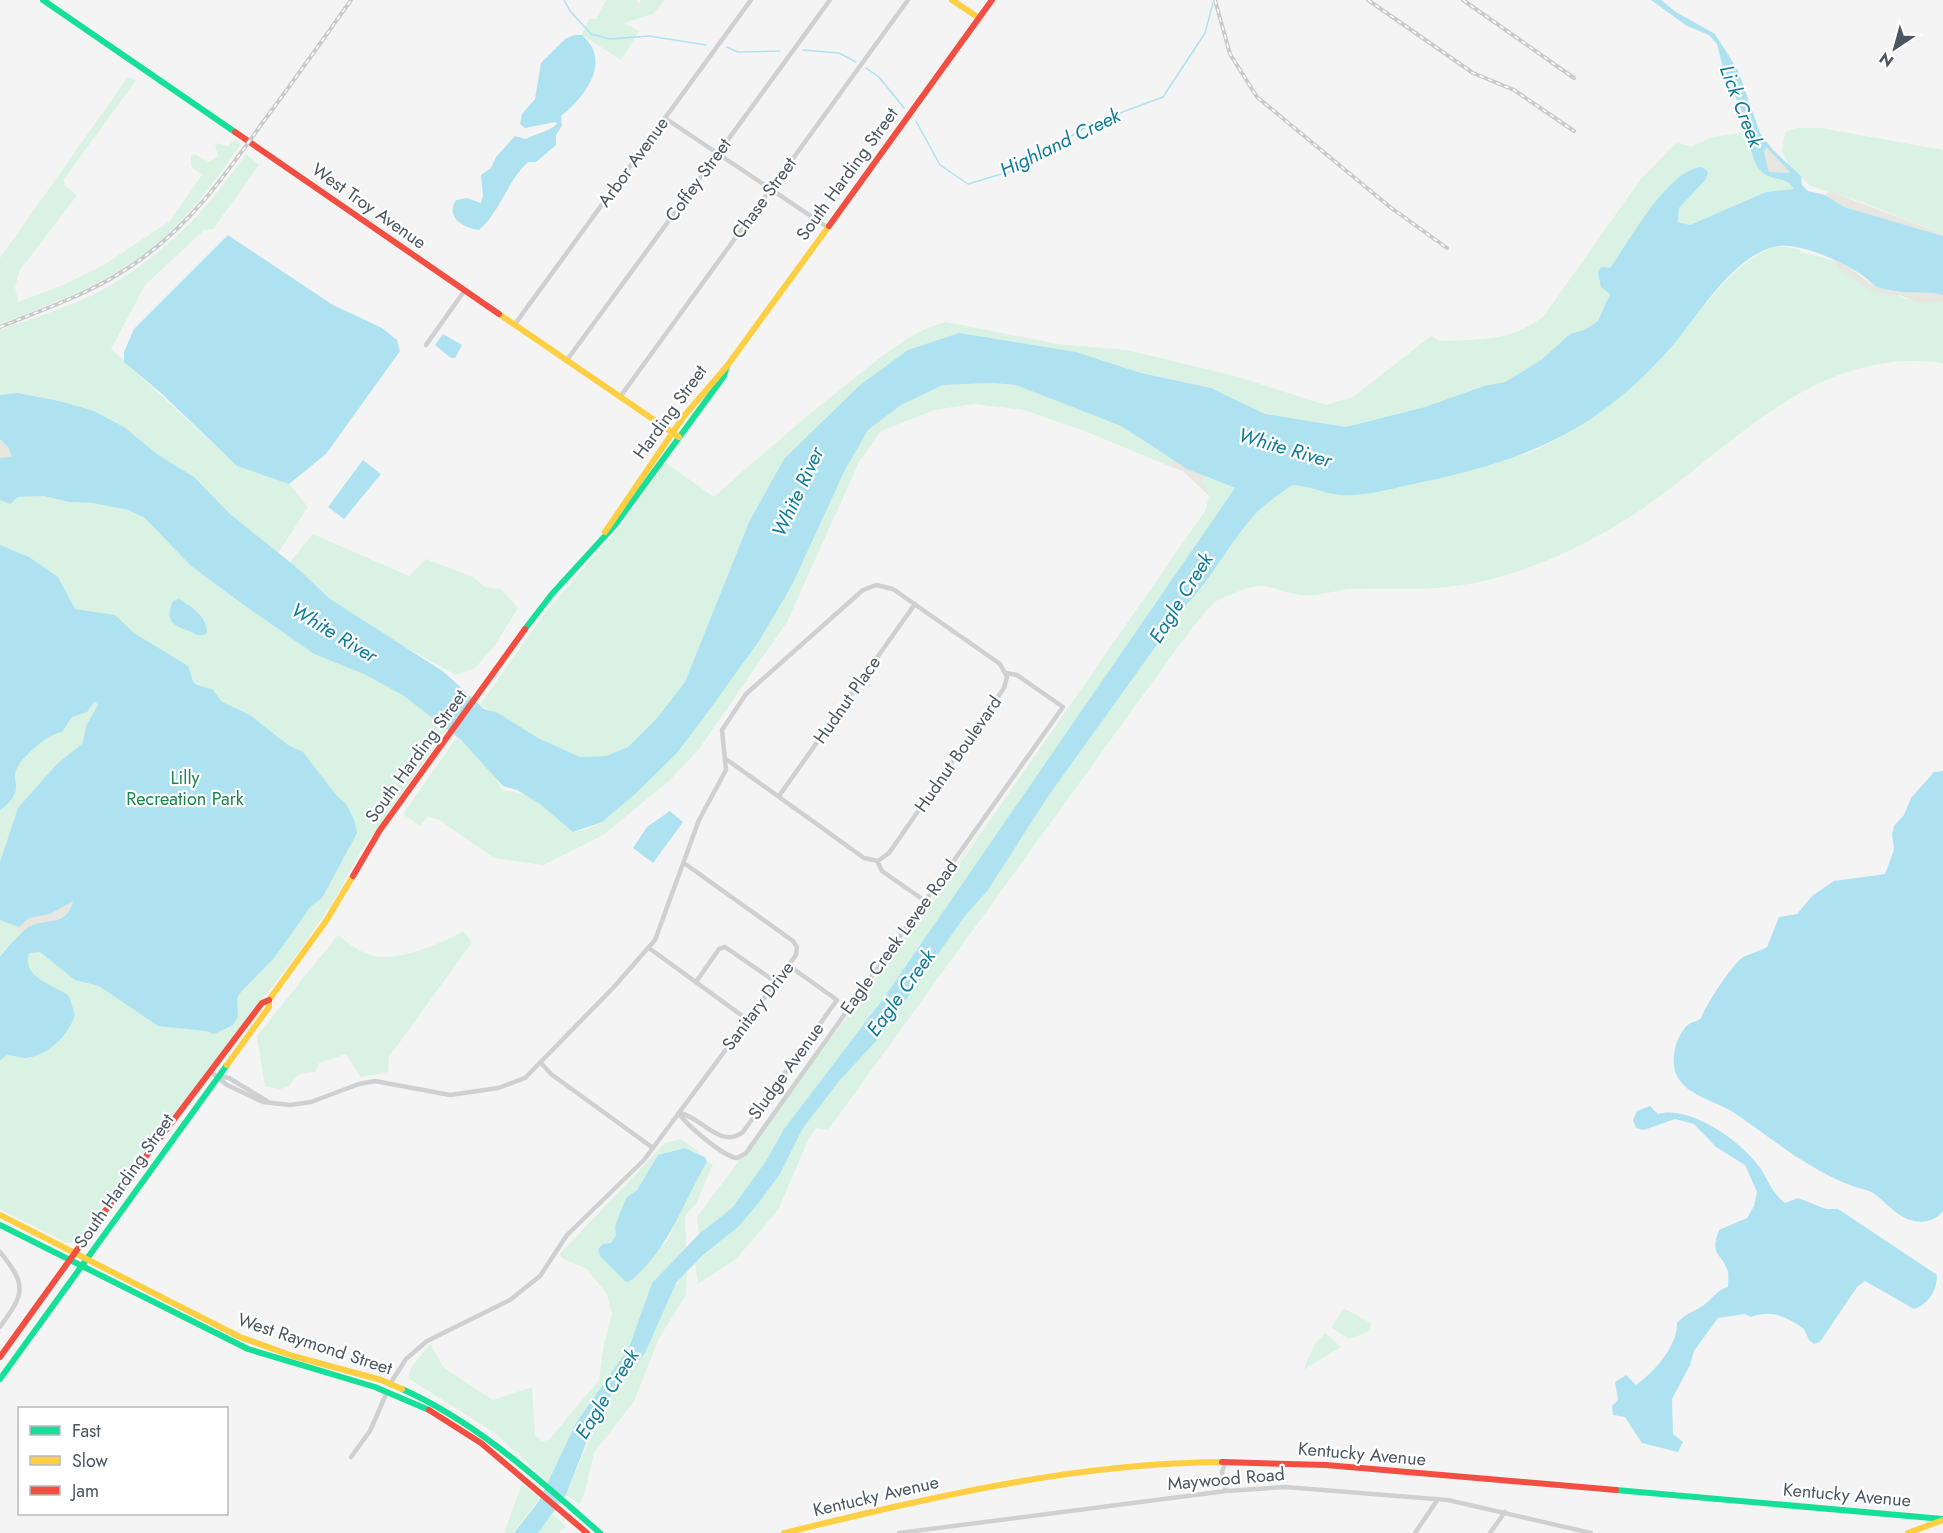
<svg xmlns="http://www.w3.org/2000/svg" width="1943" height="1533" viewBox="0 0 1943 1533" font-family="Jost,sans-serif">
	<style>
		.green { fill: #d9f2e3 }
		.sand { fill: #e7e6e1 }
		.water { fill: #aee2f0; fill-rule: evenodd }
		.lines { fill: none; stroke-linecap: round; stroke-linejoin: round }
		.stream { stroke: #aee2f0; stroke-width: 1.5 }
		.street { stroke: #ced0d2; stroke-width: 4.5 }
		.fast { stroke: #16e098; stroke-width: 6 }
		.slow { stroke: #ffcf43; stroke-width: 6 }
		.jam { stroke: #f24e42; stroke-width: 6 }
		.rail-casing { stroke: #c9cacc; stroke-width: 4 }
		.rail { stroke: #fff; stroke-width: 1.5; stroke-dasharray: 4.5; stroke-linecap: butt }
		.labels { text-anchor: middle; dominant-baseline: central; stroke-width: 4.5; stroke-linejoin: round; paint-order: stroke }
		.street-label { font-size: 18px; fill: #4a5661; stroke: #fff }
		.park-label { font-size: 18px; fill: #17864f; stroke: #fff }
		.water-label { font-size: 20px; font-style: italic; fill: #0c7c9b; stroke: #fff }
	</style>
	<rect width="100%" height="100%" fill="#f4f4f4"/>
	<g class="green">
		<path d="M606,0H636L639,4L641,0H665L653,14L624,23L639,31L621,60L582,35L589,19H596Z"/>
		<path d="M128,77L136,80L64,179L65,186L77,195L20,270L15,287L18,302L61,286L104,265L170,221L202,175L191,166V156L194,154L209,162L218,156L215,143L228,146L235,139L241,144C217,179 191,213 159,242C114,282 55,302 0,324V258Z"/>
		<path d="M1797,128H1821L1943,150V234L1859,201L1810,186L1788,163L1782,151L1785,132Z"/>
		<path d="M1747,132L1758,168L1789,182L1795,189L1766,192L1690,225L1678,222L1679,208L1691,194L1668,187L1648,215L1598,321L1584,330L1570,334L1541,360L1505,382L1484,386L1425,407L1346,427L1265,414L1211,388L1141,373L1076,352L1028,346L819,426L784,459L749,522L685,683L657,718L628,747L606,756L580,757L538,738L480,705L544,614L616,531L666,463L714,497C759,457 804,418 852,380C879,359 911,330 946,322L1057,344L1127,350L1235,376L1326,405L1353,397L1431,336L1439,341C1480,339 1510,342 1544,316L1640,180L1674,145L1678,143L1691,147L1712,137Z"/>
		<path d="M246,154L259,165L213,229L204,230L145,285L111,349L237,466L289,484L308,507L278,553L230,514L194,477L157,454L124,427L95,411L17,393L0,395V330C35,317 80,304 111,285C169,250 208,209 246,154Z"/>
		<path d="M1775,246L1800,249V252L1833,260L1839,269L1906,299L1943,301V363C1816,346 1736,444 1642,509C1587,546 1521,577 1455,586C1421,591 1385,587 1351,589C1335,590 1317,597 1301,595C1287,594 1270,584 1257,586C1245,588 1229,595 1218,600C1207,606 1189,634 1180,644L828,1130L817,1128L809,1138L778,1210L736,1259L698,1284L695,1263L738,1227L780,1174L803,1128L840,1080L879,1038L965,916L988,890L1047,798L1184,607C1210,581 1226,549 1249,521C1261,506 1277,496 1292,485L1528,454C1585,427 1632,392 1674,344C1705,307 1729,266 1775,246Z"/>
		<path d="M992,383L1016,385L1121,426L1171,459L1172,467L1082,430L1024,410L974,404L934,410L881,431L859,462L787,622L699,749L669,781L603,835L543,865L494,858L438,819L427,817L420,826L403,814L457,737L491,771L503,791C530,789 554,815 573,832L585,830L602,822L677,753L702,720L792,585L845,470L868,430L901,405L943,385Z"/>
		<path d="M1206,477L1235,488L1228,501L883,999L784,1129L766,1161L732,1208L699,1234L697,1217L858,1002L990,817L893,960L1205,511L1209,497L1202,480Z"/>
		<path d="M44,496L69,502L93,503L128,510L145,518L191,566L241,603L314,654L366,675L404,696L447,729L359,854L335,899L299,952L75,1242L67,1243L0,1209V500L10,504L18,497Z"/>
		<path d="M313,534L409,576L426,559L473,577L485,587L501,589L518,608L495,645L475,668L456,675L377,631L330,599L290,562Z"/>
		<path d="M463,931L472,942L389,1057L388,1072L361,1077L346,1054L319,1063L315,1072C301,1073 295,1073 290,1086L280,1089L265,1086L257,1036L338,935C348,944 361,953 374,956C399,961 442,944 463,931Z"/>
		<path d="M681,1139L701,1154L685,1148L658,1155L637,1190L626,1199L615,1226L616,1235L611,1243L630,1282L669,1238L681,1206L707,1162L713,1164L697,1202L685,1216L686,1247L652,1283L630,1348L576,1423L548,1482L495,1433L408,1378L411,1368L430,1344L444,1368L493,1400L532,1387L535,1435L542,1441L549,1440L599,1380L604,1344L612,1314L607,1294L587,1269L562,1258L560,1254L665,1143Z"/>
		<path d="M687,1272L686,1295L659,1338L634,1401L594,1453L584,1495L579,1504L566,1495L603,1405L645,1353L673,1288Z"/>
		<path d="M1343,1308L1371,1323L1370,1331L1350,1339L1332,1328Z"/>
		<path d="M1325,1333L1341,1347L1303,1370L1315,1344Z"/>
		<path d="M522,1484L540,1498L513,1533H504Z"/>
		<path d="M553,1514L566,1527L558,1533H537Z"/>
	</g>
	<g class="sand">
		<path d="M1766,147L1792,173L1769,172L1764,152Z"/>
		<path d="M1829,191L1943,234V236L1844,207L1825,195Z"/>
		<path d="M1833,260C1853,266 1868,285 1881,289C1902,294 1922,290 1943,295V301L1919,303L1899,295L1892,296L1872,291L1839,269Z"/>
		<path d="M0,439L8,447L13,458H0Z"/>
		<path d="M1171,459L1206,477L1202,480L1210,497L1183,471L1172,467Z"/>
		<path d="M73,900C67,923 46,922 27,928L23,934L10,925L19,926L29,918L50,914Z"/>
	</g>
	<g class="water">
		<path d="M1651,0H1661L1676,12L1715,34L1738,70L1760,133L1773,150L1801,176L1802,185L1808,191L1825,195L1844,207L1943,236V295C1922,290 1901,295 1880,288C1873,286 1868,279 1862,275C1843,262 1797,240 1773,247C1731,259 1701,312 1674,344C1599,430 1531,459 1422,482C1397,487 1366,497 1341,495C1325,494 1309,485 1292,485C1277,496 1261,506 1249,521C1226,549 1210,581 1184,607L1047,798L988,890L965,916L879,1038L840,1080L803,1128L780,1174L757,1205L738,1227L702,1256L676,1283L645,1353L603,1405L591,1430L566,1495L538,1533H514L539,1501L576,1423L629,1348L652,1283L699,1234L732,1208L766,1161L784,1129L883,999L1235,488L1187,469L1121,426L1016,385L992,383L943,385L901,405L868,430L845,470L792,585L759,641L702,720L677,753L635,794L602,822L573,832L540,804L517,790L503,786L461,740L404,696L366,675L314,654L241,603L191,566L145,518L128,510L93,503L69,502L44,496L18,497L10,504L0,500V458L12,457L8,447L0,439V395L17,393L59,401L94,411L124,427L157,454L194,477L230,514L296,567L330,599L444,672L484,709L498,713L538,738L580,757L606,756L628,747L657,718L685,682L749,522L784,459L860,385L908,350L959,333L1076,352L1141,373L1211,388L1265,414L1346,427L1425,407L1484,386L1505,382L1541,360L1570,334L1584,330L1598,321L1610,294L1601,287L1598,273L1601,267L1610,268C1629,242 1668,169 1702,167L1708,172L1706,179L1679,208L1678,222L1690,225L1766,192L1794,189C1786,175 1769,182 1759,169C1752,160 1750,143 1747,132L1748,126L1723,68L1717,44L1709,35L1687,26ZM1766,147L1791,173L1769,172L1764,152Z"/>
		<path d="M574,35H582C612,61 586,96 561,116L562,126L556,135V145L536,162H528C507,181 501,211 479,230C463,228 445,217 456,200L467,198L481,203L483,196L481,175L491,168L496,157L515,136L526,139C536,133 547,133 557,124L556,122L525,128L520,124L522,114L535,99L541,63L565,39Z"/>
		<path d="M228,235L333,305L382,328L397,340L400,351L326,454L289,484L237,466L160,392L124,362V352L134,329Z"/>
		<path d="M443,334L462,345L455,358H451L435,345Z"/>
		<path d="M363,460L381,474L344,519L328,507Z"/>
		<path d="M0,545L29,557L58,577L75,609L115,615L134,633L188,666C195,684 189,684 212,689L222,702L250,715L288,745L303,752L336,795L346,804L354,819L357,833L322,898L311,906L274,958L241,992L237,998L238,1017L233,1025L214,1034L206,1031L158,1026L99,986L75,980L40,952L29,953C21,978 54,985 69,996L75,1015C68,1036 49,1055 26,1058C20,1058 12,1055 7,1055L0,1060V957C7,948 18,936 26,929C42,916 66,930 73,901L50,914L29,918L19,927L0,920V862L18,808L57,764L83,743L86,726L98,705L95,701L87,712L72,717L62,732C48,733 17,760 15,774C14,779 17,784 16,788C16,797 6,806 0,810Z"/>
		<path d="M179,599C192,607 207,616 207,633C199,638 196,634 189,631C172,625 165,620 173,601Z"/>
		<path d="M1943,771V1211C1935,1221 1923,1224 1911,1220C1892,1215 1881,1194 1866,1190C1817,1177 1777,1142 1736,1114C1718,1101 1686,1097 1676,1074C1670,1059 1676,1034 1689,1024C1694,1021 1697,1022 1701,1018C1706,1005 1733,962 1745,956C1752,953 1760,951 1767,947L1779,917L1797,914L1812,896L1834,881L1885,874L1894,850L1892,834L1894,826L1904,815L1911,798L1934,772Z"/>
		<path d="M670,811L683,822L653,863L633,848L647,827Z"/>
		<path d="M1650,1106L1658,1114C1690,1104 1744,1143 1761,1169C1769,1182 1772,1193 1785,1203L1798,1198L1826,1209H1838L1937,1275C1937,1290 1929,1304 1914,1309L1865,1281L1857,1287L1820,1342L1814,1344L1809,1340L1804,1329C1787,1317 1772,1309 1751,1317L1745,1314L1718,1318L1694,1351L1690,1365L1672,1399L1673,1434L1683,1442L1678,1452L1642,1443L1625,1417L1613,1415L1612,1406L1618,1400L1615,1382L1626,1375L1636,1385C1654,1373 1678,1345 1677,1323C1689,1311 1695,1312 1705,1304C1714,1297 1716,1291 1728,1287C1728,1283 1729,1276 1728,1272C1722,1251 1709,1258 1719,1230L1747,1218L1754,1206L1757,1192L1745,1165L1716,1147L1694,1124L1675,1119L1644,1130L1636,1128L1633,1120L1637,1111Z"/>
		<path d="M685,1148L705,1157L707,1162C682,1204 669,1250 629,1282L625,1281L600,1256L598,1249L603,1244L611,1243L616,1235L615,1226L626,1198L637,1190L658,1155Z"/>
	</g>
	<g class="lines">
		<g class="stream">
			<path d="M564,0L570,11L591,34L610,39L649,36L706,45"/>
			<path d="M727,47L738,52L780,51"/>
			<path d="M803,50L839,53L856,62"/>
			<path d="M866,68L879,77L904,108"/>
			<path d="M916,121L940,165L968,184L1015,170L1093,123L1163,97L1205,33L1213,3"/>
		</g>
		<g class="street">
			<path d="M665,118L827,227"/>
			<path d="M515,324L751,0"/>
			<path d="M426,345L465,290"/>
			<path d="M567,360L830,0"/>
			<path d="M620,397L908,0"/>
			<path d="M779,796L915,604"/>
			<path d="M877,861L882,871L925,901"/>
			<path d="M649,948L748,1020"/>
			<path d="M696,982L719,949L725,947L776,982"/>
			<path d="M541,1063L551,1074L653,1148"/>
			<path d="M211,1072L227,1085L263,1102L290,1105L311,1102L359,1084L375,1081L450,1095L498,1088L525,1078L613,988L655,940L699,820L726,770L722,730L746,694L863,590L876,585L893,589L1000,664L1007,677L1004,688L889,853L878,861L864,858L726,759"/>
			<path d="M218,1076L229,1078L267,1101"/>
			<path d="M679,1113C686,1125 724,1157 737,1158L746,1153L1063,707L1017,675L1006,673"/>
			<path d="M679,1113C701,1116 720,1150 743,1132L837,1000L788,965"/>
			<path d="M0,1252C28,1286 24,1294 0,1327"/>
			<path d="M390,1384L406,1359L427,1341L510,1300L540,1276L567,1235L644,1160L796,955L797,947L793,941L684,863"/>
			<path d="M351,1457L370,1431L387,1392"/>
			<path d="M1226,1491L1222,1472L1226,1461"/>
			<path d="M899,1533L1226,1491L1285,1487L1448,1500L1591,1533"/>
			<path d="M1415,1533L1438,1499"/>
			<path d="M1490,1533L1505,1512"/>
		</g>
		<g class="fast">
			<path d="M43,0L235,132"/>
			<path d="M525,629L552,594L615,525L724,376L727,366"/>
			<path d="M0,1225L248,1349L375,1387L429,1410"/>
			<path d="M0,1379L227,1065"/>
			<path d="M402,1389C478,1423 538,1479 600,1533"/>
			<path d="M1616,1490L1943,1519"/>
		</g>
		<g class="slow">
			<path d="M952,0L979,18"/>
			<path d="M499,314L679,437"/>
			<path d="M605,532L684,416L727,366L829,226"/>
			<path d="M227,1065L269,1007V1000L326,921L353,876"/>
			<path d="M0,1215L240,1337L293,1356L381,1380L402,1389"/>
			<path d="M784,1533C929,1498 1072,1463 1222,1462"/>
			<path d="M1908,1533L1943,1520"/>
		</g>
		<g class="jam">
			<path d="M235,132L499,314"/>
			<path d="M829,226L992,0"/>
			<path d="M353,876L380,830L525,629"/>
			<path d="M0,1357L110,1204L262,1003L269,1000"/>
			<path d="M429,1410L481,1443L587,1533"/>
			<path d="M1222,1462L1326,1465L1616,1490"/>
		</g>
		<defs>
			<g id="rail">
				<path d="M1215,0L1230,54L1257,97L1390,207L1447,248"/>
				<path d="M1368,0L1473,73L1514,90L1574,131"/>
				<path d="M1463,0L1574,78"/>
				<path d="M0,327C44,309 89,294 128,268C186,231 224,177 263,122C293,82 322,41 351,0"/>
			</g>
		</defs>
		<use href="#rail" class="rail-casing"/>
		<use href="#rail" class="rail"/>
	</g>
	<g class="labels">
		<g class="street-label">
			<text transform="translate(633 162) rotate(-54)">Arbor Avenue</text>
			<text transform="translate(847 174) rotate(-54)">South Harding Street</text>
			<text transform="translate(698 180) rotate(-54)">Coffey Street</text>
			<text transform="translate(764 198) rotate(-54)">Chase Street</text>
			<text transform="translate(369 206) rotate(35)">West Troy Avenue</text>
			<text transform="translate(670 412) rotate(-54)">Harding Street</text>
			<text transform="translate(847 700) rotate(-55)">Hudnut Place</text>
			<text transform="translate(958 754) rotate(-55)">Hudnut Boulevard</text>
			<text transform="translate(416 756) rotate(-54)">South Harding Street</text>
			<text transform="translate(899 937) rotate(-54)">Eagle Creek Levee Road</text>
			<text transform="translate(758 1006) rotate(-53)">Sanitary Drive</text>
			<text transform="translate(786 1071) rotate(-54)">Sludge Avenue</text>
			<text transform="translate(124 1181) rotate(-55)">South Harding Street</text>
			<text transform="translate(315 1344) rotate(18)">West Raymond Street</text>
			<text transform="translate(1362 1454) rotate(5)">Kentucky Avenue</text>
			<text transform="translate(1226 1479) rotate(-5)">Maywood Road</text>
			<text transform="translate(1847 1495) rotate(5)">Kentucky Avenue</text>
			<text transform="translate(876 1496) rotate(-13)">Kentucky Avenue</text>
		</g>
		<g class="park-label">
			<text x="185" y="778">Lilly<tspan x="185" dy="21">Recreation Park</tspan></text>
		</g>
		<g class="water-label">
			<text transform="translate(1741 106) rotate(69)">Lick Creek</text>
			<text transform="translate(1060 143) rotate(-26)">Highland Creek</text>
			<text transform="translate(1285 448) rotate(16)">White River</text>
			<text transform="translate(798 492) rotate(-65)">White River</text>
			<text transform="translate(1181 598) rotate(-58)">Eagle Creek</text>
			<text transform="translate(334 633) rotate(31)">White River</text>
			<text transform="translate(901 993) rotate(-54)">Eagle Creek</text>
			<text transform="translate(607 1394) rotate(-58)">Eagle Creek</text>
		</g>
	</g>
	<rect x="18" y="1407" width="210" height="108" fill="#ffffff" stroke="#b7bbc0" stroke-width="1.5"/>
	<rect x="30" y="1426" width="30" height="9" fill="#16e098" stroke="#b7bbc0" stroke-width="1.5"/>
	<text x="72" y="1437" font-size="18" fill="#4a5661">Fast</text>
	<rect x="30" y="1456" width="30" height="9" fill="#ffcf43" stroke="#b7bbc0" stroke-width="1.5"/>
	<text x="72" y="1467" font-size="18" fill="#4a5661">Slow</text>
	<rect x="30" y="1486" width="30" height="9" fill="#f24e42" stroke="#b7bbc0" stroke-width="1.5"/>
	<text x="72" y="1497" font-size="18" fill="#4a5661">Jam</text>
	<g transform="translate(1895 48) rotate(216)" stroke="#ffffff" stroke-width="4.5" paint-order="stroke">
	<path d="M0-4.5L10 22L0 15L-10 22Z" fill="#4a5661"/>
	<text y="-9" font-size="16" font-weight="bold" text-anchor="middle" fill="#4a5661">N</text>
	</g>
</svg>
